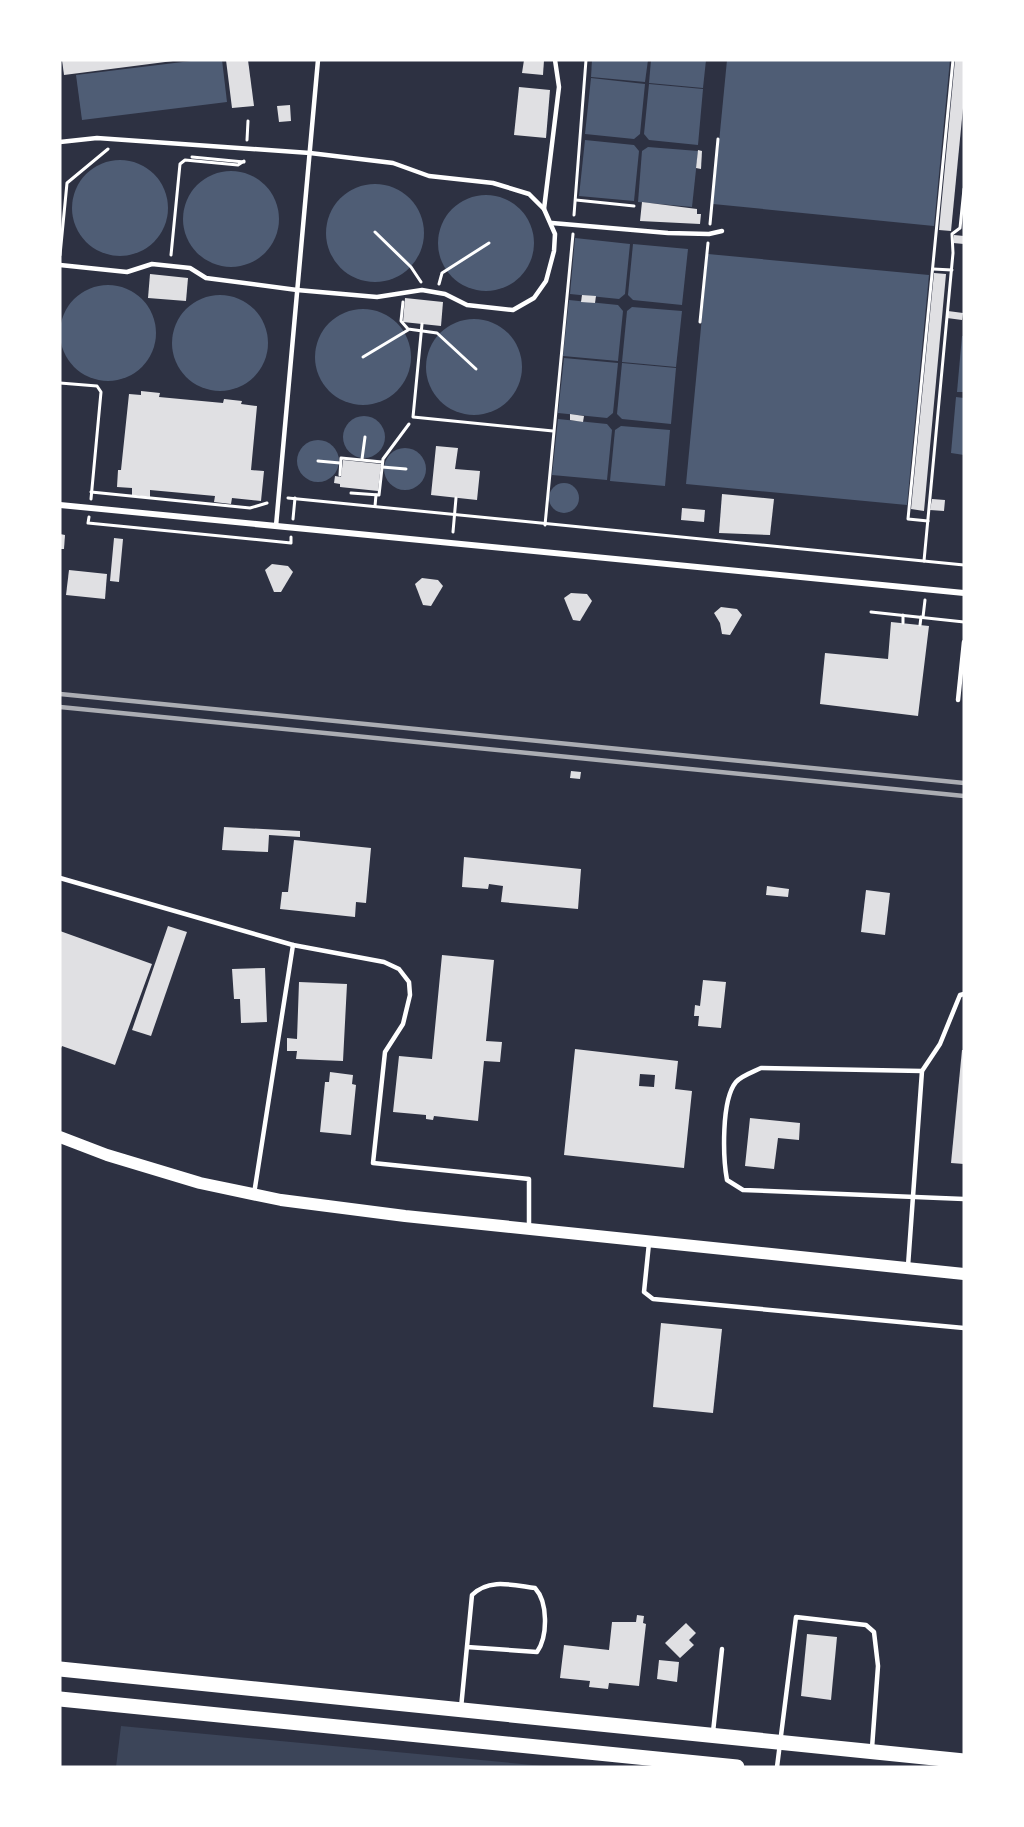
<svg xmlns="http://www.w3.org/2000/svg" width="1024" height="1827" viewBox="0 0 1024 1827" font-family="'Fira Sans',sans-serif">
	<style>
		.green { fill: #3c4559 }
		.water { fill: #4f5d75 }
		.building { fill: #e0e0e3; fill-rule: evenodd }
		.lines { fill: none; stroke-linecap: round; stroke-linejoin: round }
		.path { stroke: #fff; stroke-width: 3 }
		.service { stroke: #fff; stroke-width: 4.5 }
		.minor { stroke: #fff; stroke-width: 6 }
		.secondary { stroke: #fff; stroke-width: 12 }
		.primary { stroke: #fff; stroke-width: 15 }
		.rail { stroke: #abadb3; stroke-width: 4.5 }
	</style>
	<rect width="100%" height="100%" fill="#2d3142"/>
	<path class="green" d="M121,1726L554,1767H116Z"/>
	<g class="water">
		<path d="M199,60H222L227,102L82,120L76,75Z"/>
		<path d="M592,60H648L645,82L591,77Z"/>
		<path d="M651,60H706L703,88L649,83Z"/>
		<path d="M727,60H950L934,226L713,204Z"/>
		<path d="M591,78L645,84L640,134L634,139L585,134Z"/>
		<path d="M649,84L703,89L698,145L649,140L644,134Z"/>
		<path d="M585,140L634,145L639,151L634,201L579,196Z"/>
		<path d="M648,147L698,151L692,207L638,202L642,151Z"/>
		<circle cx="120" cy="208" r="48"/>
		<circle cx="231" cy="219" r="48"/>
		<circle cx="375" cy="233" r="49"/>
		<circle cx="486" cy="243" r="48"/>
		<path d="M575,238L630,244L625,294L619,299L570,294Z"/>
		<path d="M633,244L688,249L682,305L633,300L628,295Z"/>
		<path d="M708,254L929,275L907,505L686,484Z"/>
		<circle cx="108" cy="333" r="48"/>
		<circle cx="220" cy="343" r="48"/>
		<path d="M569,300L618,305L623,311L618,361L563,356Z"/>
		<path d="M632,307L682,311L676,367L622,362L627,311Z"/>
		<circle cx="363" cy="357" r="48"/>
		<circle cx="474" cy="367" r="48"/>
		<path d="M962,336H964V392H957Z"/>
		<path d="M564,358L618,363L613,413L607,418L558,413Z"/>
		<path d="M622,363L676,368L671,424L622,419L617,414Z"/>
		<path d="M956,397L964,398V455L951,453Z"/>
		<circle cx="364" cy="437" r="21"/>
		<path d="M558,419L607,424L612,430L607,480L552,475Z"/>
		<path d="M621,426L670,430L665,486L610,481L615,430Z"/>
		<circle cx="318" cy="461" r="21"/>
		<circle cx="405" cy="469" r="21"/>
		<circle cx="564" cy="498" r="15"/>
	</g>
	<g class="building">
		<path d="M62,60H173V61L64,75Z"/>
		<path d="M226,60H248L254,106L232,108Z"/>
		<path d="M524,60H544L543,75L522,73Z"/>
		<path d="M955,60H964V98L951,231L939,230Z"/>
		<path d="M519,87L550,90L546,138L514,135Z"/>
		<path d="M290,105L291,121L279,122L277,106Z"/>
		<path d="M698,150L702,151L701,169L696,168Z"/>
		<path d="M642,202L697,209V214H701L700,224L640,221Z"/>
		<path d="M954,235L964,236V244L953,243Z"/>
		<path d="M934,273L946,274L924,511L911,509Z"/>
		<path d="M150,274L188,278L186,301L148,298Z"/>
		<path d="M582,295L596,296L595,303L581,302Z"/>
		<path d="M405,298L443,302L441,326L403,322Z"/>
		<path d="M948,311L963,313L962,320L947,318Z"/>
		<path d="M141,391L160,393L159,397L223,403L224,399L242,401L241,404L257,406L251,470L264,471L261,501L232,498L231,504L214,502L215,496L150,490V497L132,495V488L117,487L118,470H121L129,394L141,395Z"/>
		<path d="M570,414L584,416L583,422L570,420Z"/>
		<path d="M436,446L458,448L455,469L480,471L477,500L431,495Z"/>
		<path d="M343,460L381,464L378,491L340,487V484L334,483L335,476L341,477Z"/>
		<path d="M722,494L774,499L770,535L719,533Z"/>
		<path d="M932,499L945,500L944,511L930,510Z"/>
		<path d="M682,508L705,510L704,522L681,520Z"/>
		<path d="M60,534L65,535L64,549H60Z"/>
		<path d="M114,538L123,539L119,582L110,581Z"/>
		<path d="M272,564L288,566L293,572L281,592H274L265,570Z"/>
		<path d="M69,570L107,574L105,599L66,595Z"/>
		<path d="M422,578L438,580L443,586L431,606L423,605L415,584Z"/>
		<path d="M571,593L587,594L592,601L580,621L573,620L564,598Z"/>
		<path d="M721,607L737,609L742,615L730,635L722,634L720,623L714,613Z"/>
		<path d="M891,622L929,626L918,716L820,704L825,653L888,659Z"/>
		<path d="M571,771L581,772L580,779L570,778Z"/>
		<path d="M224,827L300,831V837L269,835L268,852L222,850Z"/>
		<path d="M294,840L371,848L366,903L356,902L355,917L280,909L282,892H288Z"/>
		<path d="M464,857L581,869L578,909L501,902L503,886L489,884L488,889L462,887Z"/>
		<path d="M767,886L789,889L788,897L766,895Z"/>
		<path d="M866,890L890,893L885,935L861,932Z"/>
		<path d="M168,926L187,932L151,1036L132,1030Z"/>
		<path d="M60,931L152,964L115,1065L62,1046L60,1050Z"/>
		<path d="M442,955L494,960L486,1041L502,1042L500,1062L484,1061L478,1121L434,1116L433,1120L426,1119V1115L393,1112L399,1056L432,1059Z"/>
		<path d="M265,968L267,1022L241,1023L240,999H234L232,969Z"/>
		<path d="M703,980L726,982L721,1028L698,1026L699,1016H694L695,1005L700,1006Z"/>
		<path d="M299,982L347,984L343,1061L296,1059L297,1051H287V1038L297,1039Z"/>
		<path d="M575,1049L678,1061L675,1089L692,1091L684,1168L564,1155ZM640,1074L655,1075L654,1087L639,1086Z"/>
		<path d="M962,1050H964V1164L951,1163Z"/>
		<path d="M330,1072L353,1075L352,1084L356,1085L351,1135L320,1132L325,1082H329Z"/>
		<path d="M750,1118L800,1123L799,1140L778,1138L774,1169L745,1166Z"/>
		<path d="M661,1323L722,1329L713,1413L653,1407Z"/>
		<path d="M637,1615L644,1616L643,1623L646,1624L639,1686L609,1683L608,1689L589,1687L590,1681L560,1678L564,1645L609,1650L612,1622H636Z"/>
		<path d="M686,1623L696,1633L689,1640L694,1645L680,1658L665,1643Z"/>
		<path d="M807,1634L837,1637L831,1700L801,1696Z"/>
		<path d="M659,1660L679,1662L677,1682L657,1679Z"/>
	</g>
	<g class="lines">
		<g class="path">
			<path d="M247,140L248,121"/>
			<path d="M192,157L244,162"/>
			<path d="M576,200L634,206"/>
			<path d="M574,215L586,60"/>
			<path d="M710,224L718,139"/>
			<path d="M375,232L411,267L421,282"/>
			<path d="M60,255L67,183L108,149"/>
			<path d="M171,255L180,164L185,160L238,165L244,161"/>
			<path d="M933,269L952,270"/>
			<path d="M439,284L442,273L489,243"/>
			<path d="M403,302L401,321L408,329L437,333L476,369"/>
			<path d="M700,322L708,243"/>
			<path d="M422,324L413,417L553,431"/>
			<path d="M363,357L408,330"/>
			<path d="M60,383L97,386L101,392L91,499"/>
			<path d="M362,459L365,437"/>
			<path d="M318,461L340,463"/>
			<path d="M382,467L406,469"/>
			<path d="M340,475L341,458L382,462"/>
			<path d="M91,492L250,508L267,503"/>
			<path d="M351,493L379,495L383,459L409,424"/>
			<path d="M288,498L964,565"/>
			<path d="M375,506L376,495"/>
			<path d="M89,517L88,523L291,543V537"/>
			<path d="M293,519L295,498"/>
			<path d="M928,521L908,519L953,60"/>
			<path d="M545,525L573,234"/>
			<path d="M453,532L456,498"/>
			<path d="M924,561L953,253L952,234L960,228L964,189"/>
			<path d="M871,612L964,622"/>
			<path d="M923,617L925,600"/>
			<path d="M903,623V615"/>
			<path d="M920,625L921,617"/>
		</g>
		<g class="service">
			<path d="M60,142L97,138L310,153L393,163L429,176L493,183L529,194L544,209L555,234L554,251L546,281L534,298L513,310L467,305L445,294L422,290L377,297L297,290L206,278L190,268L152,264L127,272L60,265"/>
			<path d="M544,209L559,87L555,60"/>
			<path d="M552,223L668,233L709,234L722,231"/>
			<path d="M276,526L318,60"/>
			<path d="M958,700L964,642"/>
			<path d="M60,878L293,945"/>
			<path d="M922,1071L761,1068C753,1072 741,1076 736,1082C721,1100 723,1158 727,1180L743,1190L964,1199"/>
			<path d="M254,1194L293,945L384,962L399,969L409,982L410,995L403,1024L385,1052L373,1163L529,1179V1229"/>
			<path d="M649,1243L644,1292L653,1299L964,1328"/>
			<path d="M908,1266L922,1071L940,1044L960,995L964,994"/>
			<path d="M461,1708L472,1595C489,1578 512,1585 535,1588C548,1602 548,1636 537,1652L467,1647"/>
			<path d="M713,1732L722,1649"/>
			<path d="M777,1767L796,1617L866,1625L874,1632L878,1666L872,1748"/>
		</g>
		<path class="minor" d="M60,505L964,593"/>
		<path class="secondary" d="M60,1137L107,1155L200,1183L281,1200L405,1216L964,1274"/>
		<g class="primary">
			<path d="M60,1669L964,1761"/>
			<path d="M60,1699L737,1767"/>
		</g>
		<g class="rail">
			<path d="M60,694L964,783"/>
			<path d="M60,707L964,796"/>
		</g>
	</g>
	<rect width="1024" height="1827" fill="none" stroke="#ffffff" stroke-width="123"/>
</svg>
